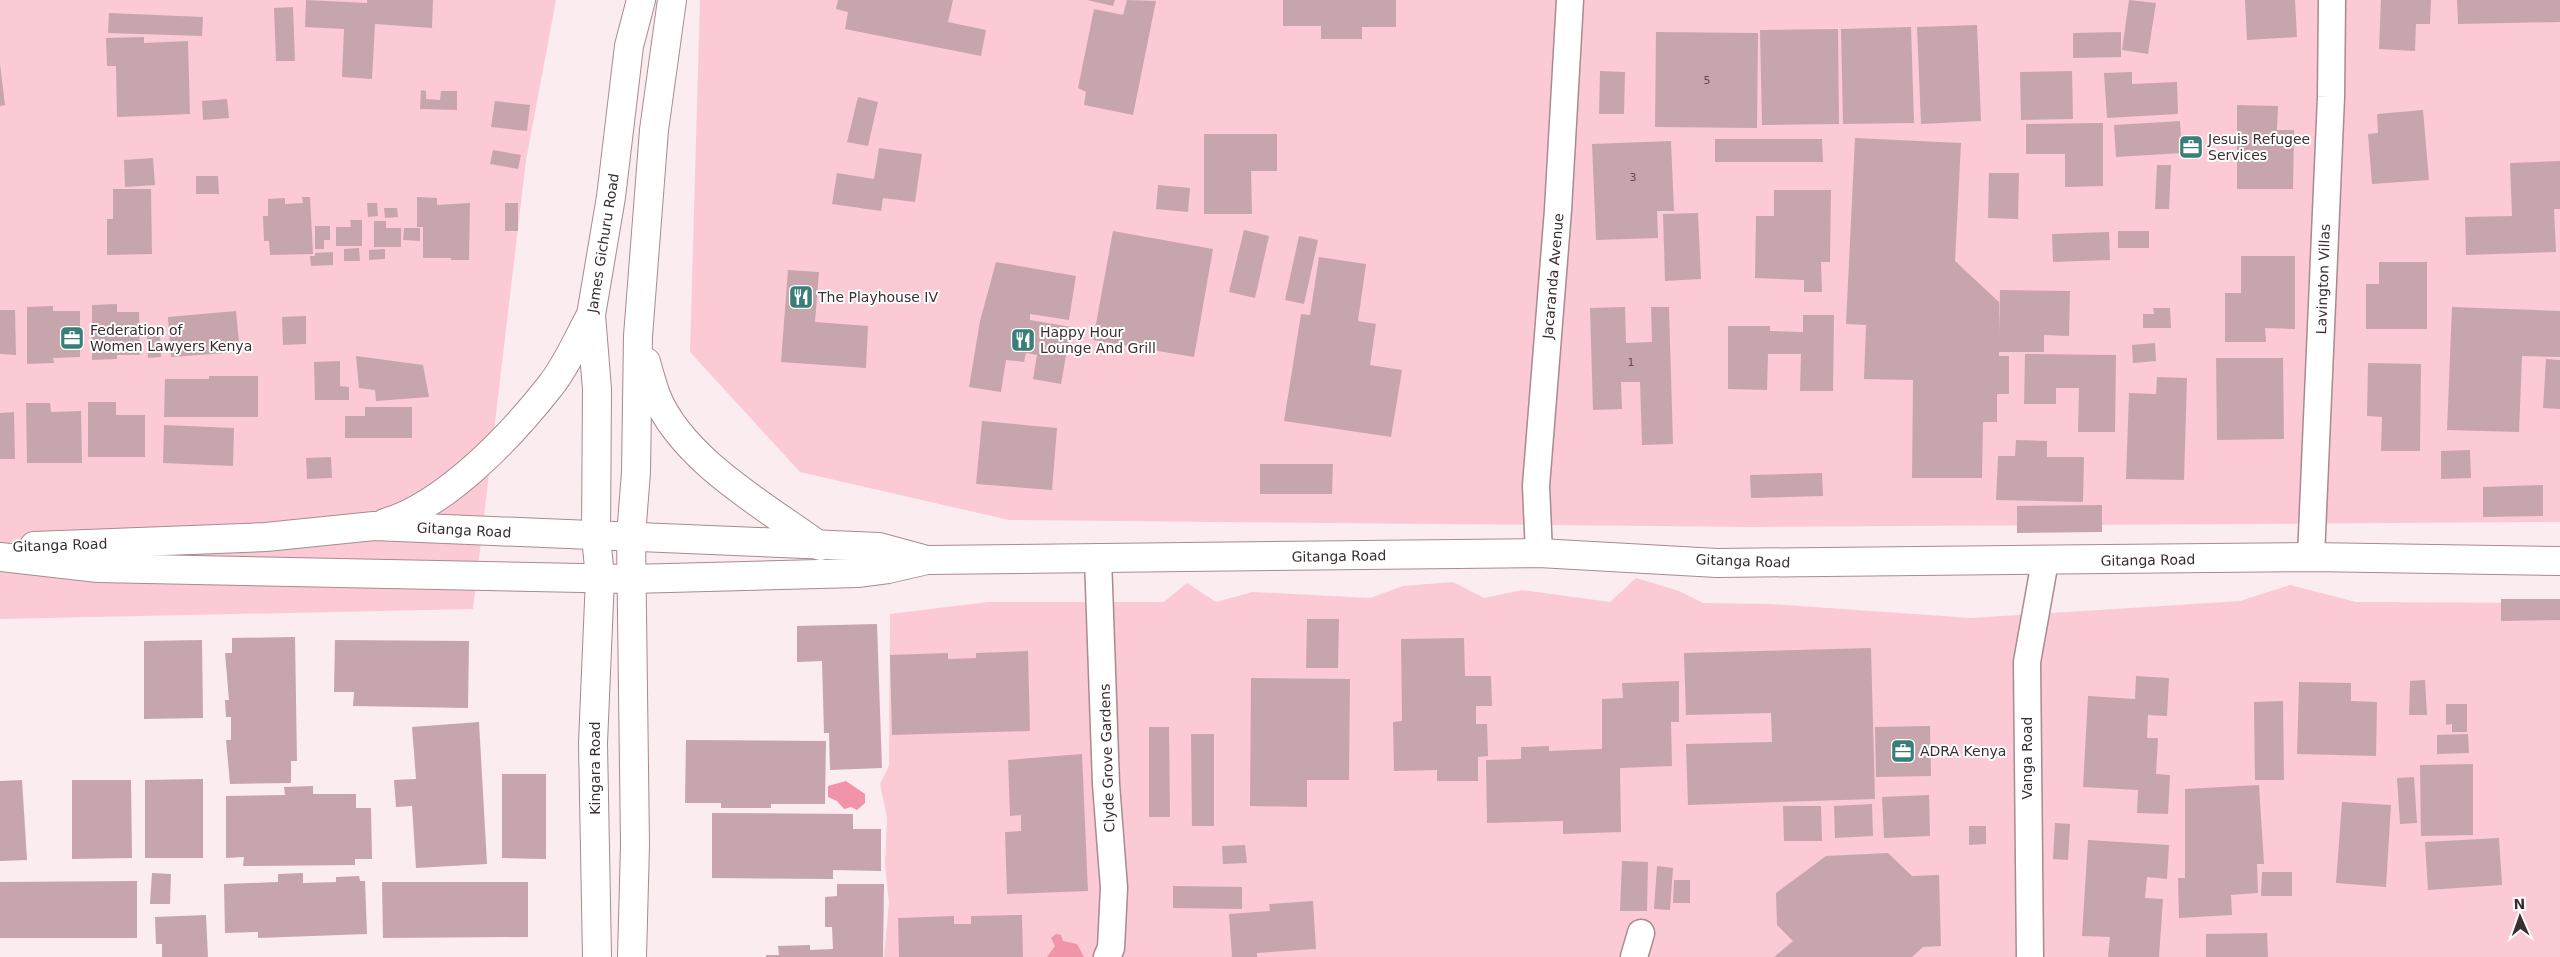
<svg xmlns="http://www.w3.org/2000/svg" width="2560" height="957" viewBox="0 0 2560 957" font-family="'DejaVu Sans',sans-serif">
	<style>
		.green { fill: #fbcad4 }
		.water { fill: #f194aa }
		.building { fill: #c6a6ac }
		.lines { fill: none; stroke-linecap: round; stroke-linejoin: round }
		.minor-casing { stroke: #a98a90; stroke-width: 29 }
		.secondary-casing { stroke: #a98a90; stroke-width: 30 }
		.minor { stroke: #fff; stroke-width: 26 }
		.secondary { stroke: #fff; stroke-width: 28 }
		.labels { text-anchor: middle; dominant-baseline: central; stroke-width: 4; stroke-linejoin: round; paint-order: stroke }
		.number-label { font-size: 11px; fill: #5e4c50 }
		.poi-label { font-size: 14px; fill: #3b2e31; stroke: #fff; text-anchor: start }
		.street-label { font-size: 14px; fill: #3b2e31; stroke: #fff }
	</style>
	<rect width="100%" height="100%" fill="#faecef"/>
	<g class="green">
		<path d="M0,0H556L526,160L473,609L0,619Z"/>
		<path d="M700,0H2560V522L1752,527L1009,520L800,472L690,352Z"/>
		<path d="M1636,578L1679,591L1703,603L1770,604L1971,618L2240,601L2290,585L2356,602L2560,603V957H884L889,902L885,865L887,817L880,784L889,766L890,614L988,602H1164L1187,583L1216,602L1253,592L1370,598L1403,586L1453,582L1484,598L1522,590L1610,602Z"/>
	</g>
	<g class="water">
		<path d="M846,781L865,794V803L857,810L851,807L844,809L837,801L828,797V786Z"/>
		<path d="M1056,934L1061,935L1063,941L1077,944L1084,957H1047L1055,946L1051,938Z"/>
	</g>
	<g class="building">
		<path d="M306,0L367,3V0H433L432,28L375,24L372,79L342,77L344,29L305,27Z"/>
		<path d="M838,0H953L948,22L986,30L981,56L845,29L848,12L836,9Z"/>
		<path d="M1087,0H1115L1113,6Z"/>
		<path d="M1127,0L1156,1L1133,115L1084,105L1086,92L1078,88L1094,9L1123,15Z"/>
		<path d="M1283,0H1396V27H1362V39H1321V26H1283Z"/>
		<path d="M2129,0L2156,3L2148,54L2122,50Z"/>
		<path d="M2245,0H2295L2297,37L2247,40Z"/>
		<path d="M2381,0H2431L2430,24H2416L2415,51L2379,49Z"/>
		<path d="M2457,0H2560V22L2458,24Z"/>
		<path d="M293,7L295,61H276L274,8Z"/>
		<path d="M109,13L203,17L202,36L108,33Z"/>
		<path d="M1977,25L1981,121L1921,124L1917,27Z"/>
		<path d="M1911,27L1914,123L1843,124L1841,29Z"/>
		<path d="M1838,29L1839,124L1762,125L1760,30Z"/>
		<path d="M1656,32L1758,33L1757,128L1655,127Z"/>
		<path d="M2121,32V57L2073,58V33Z"/>
		<path d="M144,37V43L188,41L190,114L117,117L116,66H107L106,38Z"/>
		<path d="M0,64L5,105L0,106Z"/>
		<path d="M1600,71L1625,72L1624,114H1599Z"/>
		<path d="M2072,71L2073,119L2021,120L2020,72Z"/>
		<path d="M2132,72V84L2177,82L2178,114L2107,118L2104,73Z"/>
		<path d="M421,90L426,91V99L440,100L441,91H457V110L420,109Z"/>
		<path d="M858,97L878,102L868,146L847,142Z"/>
		<path d="M227,99L229,118L203,120L202,101Z"/>
		<path d="M495,101L530,105L527,131L491,127Z"/>
		<path d="M2237,105L2278,106L2277,130H2294L2293,189H2237Z"/>
		<path d="M2423,110L2429,180L2372,184L2368,134L2378,133L2377,114Z"/>
		<path d="M2180,121L2182,153L2116,157L2114,125Z"/>
		<path d="M2103,123V186L2065,187V154H2026V124Z"/>
		<path d="M1204,134H1277V171H1251L1252,214H1204Z"/>
		<path d="M1855,138L1961,143L1955,261L1999,302V334L2000,290L2070,291L2069,336L2044,335V352H1999V356H2009V394H1997V422H1983L1982,478H1912L1913,380L1864,379L1866,325L1846,324Z"/>
		<path d="M1715,139H1822L1823,162H1715Z"/>
		<path d="M1671,141L1674,211H1657L1658,238L1596,240L1592,144Z"/>
		<path d="M879,148L922,154L915,202L883,198L881,211L832,204L837,173L874,179Z"/>
		<path d="M493,150L521,155L518,169L490,164Z"/>
		<path d="M153,158L155,185L125,187L124,160Z"/>
		<path d="M2560,161V209H2554L2556,252L2466,255L2465,217L2512,216L2510,163Z"/>
		<path d="M2157,165H2171L2169,209H2155Z"/>
		<path d="M1989,173H2019L2018,219L1988,218Z"/>
		<path d="M196,176H218L219,194H196Z"/>
		<path d="M1158,185L1190,188L1188,212L1156,209Z"/>
		<path d="M113,189H151L152,254L107,255V219H113Z"/>
		<path d="M1774,190H1831L1830,262H1821L1822,292H1804V280L1755,278L1756,216H1774Z"/>
		<path d="M302,197H310L313,254L270,255L269,241H264L263,216H268V199L285,198V204L303,203Z"/>
		<path d="M417,197L437,198V205L470,203L469,260H451V258H423V227H417Z"/>
		<path d="M367,203H377L378,216L368,217Z"/>
		<rect x="505" y="203" width="13" height="28"/>
		<path d="M384,208H397L398,217L385,218Z"/>
		<path d="M1698,213L1701,279L1665,281L1663,214Z"/>
		<path d="M350,220H362V246H336V227H351Z"/>
		<path d="M374,221H386V228H401V247H374Z"/>
		<path d="M315,226H330V240H324V249H315Z"/>
		<path d="M404,228H420V241L403,240Z"/>
		<path d="M1244,230L1269,236L1255,298L1229,292Z"/>
		<path d="M1113,231L1213,249L1194,357L1093,340Z"/>
		<rect x="2118" y="231" width="31" height="17"/>
		<path d="M2109,232L2110,260L2053,262L2052,234Z"/>
		<path d="M1299,236L1318,240L1304,304L1285,300Z"/>
		<path d="M359,248L360,261H344V249Z"/>
		<path d="M385,249V259L369,260V250Z"/>
		<path d="M333,252V265L311,266L310,256H315V253Z"/>
		<path d="M2241,256H2295V329L2265,328L2266,342H2225V293H2241Z"/>
		<path d="M1319,257L1366,264L1358,321L1376,324L1370,365L1402,370L1391,437L1284,421L1301,314L1310,315Z"/>
		<path d="M996,262L1076,276L1069,320L1030,314V320L1071,327L1061,384L1033,379L1037,355L1026,353L1024,362L1006,360L1001,392L969,387L980,321Z"/>
		<path d="M2379,262H2427V329H2366V284H2379Z"/>
		<path d="M788,270L819,272L815,322L868,326L866,368L781,362Z"/>
		<path d="M117,304V312H139L140,355H117V359L92,360V305Z"/>
		<path d="M53,306V311H80V357L53,358L54,363L27,364V307Z"/>
		<path d="M1625,307L1626,343L1652,342L1651,307H1669L1673,444L1642,445L1640,382H1621L1622,409L1593,410L1590,308Z"/>
		<path d="M2452,307L2560,311V357L2522,356L2519,432L2447,430Z"/>
		<path d="M2153,308H2170L2171,328H2143V314H2154Z"/>
		<path d="M0,310H15L16,355L0,354Z"/>
		<path d="M236,311L240,352L171,357L168,317Z"/>
		<path d="M1803,315H1834L1833,391H1800L1801,354H1768L1767,390L1728,389V326H1770V331L1803,332Z"/>
		<path d="M306,316V344L283,345L282,317Z"/>
		<path d="M160,335L161,357L148,358L147,336Z"/>
		<path d="M2155,343L2156,361L2133,363L2132,345Z"/>
		<path d="M2025,354L2116,355L2115,432H2078L2079,388H2056V404H2024Z"/>
		<path d="M356,356L423,365L429,397L376,401L375,390L359,388Z"/>
		<path d="M2216,358H2283L2284,439L2217,440Z"/>
		<path d="M2546,359L2560,360V409L2543,408Z"/>
		<path d="M340,361V386L349,387V400H315L314,362Z"/>
		<path d="M2368,363L2421,364L2420,451H2381L2382,417L2367,416Z"/>
		<path d="M209,376H258V417H164L165,379H209Z"/>
		<path d="M2157,377L2187,378L2184,480L2126,479L2129,393L2156,394Z"/>
		<path d="M88,402H116V415H145V457H88Z"/>
		<path d="M26,403H50L51,412L81,411L82,463H27Z"/>
		<path d="M365,407H412V438H345V416H365Z"/>
		<path d="M14,412L15,459H0V413Z"/>
		<path d="M982,421L1057,428L1052,490L976,484Z"/>
		<path d="M164,425L234,428L233,466L163,463Z"/>
		<path d="M2016,440L2047,441V457H2084L2083,502L1996,500L1998,456H2015Z"/>
		<path d="M2470,450L2471,478L2441,479V451Z"/>
		<path d="M331,457L332,478L307,479L306,458Z"/>
		<path d="M1260,464H1333L1332,494H1260Z"/>
		<path d="M1822,473L1823,496L1751,498L1750,475Z"/>
		<path d="M2543,485V516L2483,517V487Z"/>
		<path d="M2102,505V532L2017,533V506Z"/>
		<path d="M2501,599H2560V620L2501,621Z"/>
		<path d="M1307,619H1339L1338,668H1306Z"/>
		<path d="M877,624L882,768L830,770L829,733H824L822,661L797,662V626Z"/>
		<path d="M295,637L297,761H291V783L230,784L226,740H231V717H226L225,700H229L225,653H232V638Z"/>
		<path d="M1464,638L1465,676H1491L1492,706H1476V724H1487L1488,756L1478,757V781H1437V770L1394,771L1393,722L1402,721L1401,639Z"/>
		<path d="M202,640L203,718L144,719V641Z"/>
		<path d="M335,640L469,641L468,708L353,706L354,692H334Z"/>
		<path d="M1871,648L1875,799L1688,805L1686,744L1772,742L1771,713L1686,715L1684,653Z"/>
		<path d="M1028,651L1030,731L892,735L890,655L948,653V659L976,658V653Z"/>
		<path d="M2136,676L2169,678L2167,716L2148,715L2147,738H2158L2156,774L2170,775L2168,814L2137,813L2138,790L2083,787L2088,696L2135,699Z"/>
		<path d="M1251,678L1350,679L1349,780H1307V807L1250,806Z"/>
		<path d="M2425,680L2427,715H2409L2410,681Z"/>
		<path d="M1679,681V722H1671L1672,766L1620,768L1621,832L1563,834V821L1487,823L1486,760L1521,759V747L1549,746V751L1602,749V699L1623,698L1622,683Z"/>
		<path d="M2299,682L2351,683V701L2377,702L2376,756L2297,754Z"/>
		<path d="M2283,701L2284,780H2255L2254,702Z"/>
		<path d="M2446,704H2467V732H2452V724L2446,725Z"/>
		<path d="M479,722L487,864L416,868L412,806L396,807L394,780L416,779L412,727Z"/>
		<path d="M1930,726L1931,776L1876,777L1875,727Z"/>
		<path d="M1149,727H1169L1170,817H1149Z"/>
		<path d="M1191,734H1214V826H1192Z"/>
		<path d="M2468,734L2469,753L2437,754V735Z"/>
		<path d="M686,740L826,741L825,804H771V808H721V803H685Z"/>
		<path d="M1082,754L1088,891L1007,894L1005,832L1021,831V815L1010,816L1008,760Z"/>
		<path d="M2473,764V835L2421,836L2420,765Z"/>
		<path d="M502,774H546V859L502,858Z"/>
		<path d="M2414,777L2417,823L2400,824L2397,778Z"/>
		<path d="M203,779V858H145V780Z"/>
		<path d="M22,780L27,860L0,861V781Z"/>
		<path d="M72,780H131L132,858L72,859Z"/>
		<path d="M2259,785L2264,864H2257L2258,893L2231,895L2232,915L2179,918L2178,878H2185V789Z"/>
		<path d="M313,786V794H356V808H371L372,859H355V865L243,866L244,857L226,858V796L285,795L284,787Z"/>
		<path d="M1929,795L1930,836L1884,838L1882,797Z"/>
		<path d="M2342,802L2391,805L2386,887L2336,883Z"/>
		<path d="M1872,804L1873,836L1835,838L1834,806Z"/>
		<path d="M1783,806H1821L1822,841H1784Z"/>
		<path d="M712,813L853,814V829H881V871L833,870V879L712,878Z"/>
		<path d="M2055,823L2070,824L2068,860L2053,859Z"/>
		<path d="M1969,826H1986V844L1969,845Z"/>
		<path d="M2499,838L2502,885L2428,890L2425,842Z"/>
		<path d="M2088,840L2169,845L2167,879L2147,877L2145,898L2163,899L2159,957H2108L2110,937L2082,936Z"/>
		<path d="M1245,845L1247,863L1223,864L1222,846Z"/>
		<path d="M1888,853L1912,876L1939,875L1941,946L1923,947L1912,957H1774L1793,941L1777,925L1776,893L1826,856Z"/>
		<path d="M1622,861L1648,862L1647,911H1620Z"/>
		<path d="M1657,866L1673,868L1670,910L1654,909Z"/>
		<path d="M2262,872H2292V896H2261Z"/>
		<path d="M152,873L171,874L170,904H150Z"/>
		<path d="M303,873V883L336,882V877L359,876L360,881H365L367,934L258,938V932L225,933L224,884L278,882V874Z"/>
		<path d="M1674,880H1690V903H1673Z"/>
		<path d="M137,881V938H0V882Z"/>
		<path d="M382,882H528V937L383,938Z"/>
		<path d="M837,884H884L883,957H766V955H779L778,946L810,945V950L833,949L832,927H825V897L837,896Z"/>
		<path d="M1173,886L1242,887V909L1173,908Z"/>
		<path d="M1313,901L1316,949L1257,953V957H1232L1229,914L1270,911L1269,904Z"/>
		<path d="M206,915L208,957H162V944H156L155,917Z"/>
		<path d="M1022,915L1023,957H899L898,918L954,916V924H971V916Z"/>
		<path d="M2267,933L2268,957H2206V934Z"/>
	</g>
	<g class="lines">
		<defs>
			<g id="minor">
				<path d="M1539,553L1536,486L1558,210L1570,0"/>
				<path d="M2311,557L2331,97L2332,0"/>
				<path d="M1098,558L1106,784L1114,888L1111,948L1107,957"/>
				<path d="M1634,957L1641,933"/>
				<path d="M2030,957L2027,662L2045,561"/>
			</g>
			<g id="secondary">
				<path d="M646,362C649,373 652,384 656,395C681,459 766,507 820,546"/>
				<path d="M385,523C446,505 512,435 551,385C567,365 578,338 591,315"/>
				<path d="M34,546L266,537L374,526L879,547L923,559"/>
				<path d="M0,557L98,568L631,579L857,573L888,569L927,560L1539,553L1717,563L2311,557L2560,561"/>
				<path d="M597,957L593,743L600,578L596,536L597,389L591,315L611,197L629,46L641,0"/>
				<path d="M632,957L635,845L631,536L636,472L638,336L654,130L672,0"/>
			</g>
		</defs>
		<use href="#minor" class="minor-casing"/>
		<use href="#secondary" class="secondary-casing"/>
		<use href="#minor" class="minor"/>
		<use href="#secondary" class="secondary"/>
	</g>
	<defs>
		<symbol id="office-square" viewBox="-11 -11 22 22"><rect x="-9" y="-9" width="18" height="18" rx="4" fill="#397f77" stroke="#fff"/><path d="M-6-3h4V-5.5h4V-3h4V5H-6ZM-1-4.5V-3h2v-1.5ZM-6 0V1H6V0Z" fill="#fff"/></symbol>
		<symbol id="restaurant-square" viewBox="-11 -11 22 22"><rect x="-9" y="-9" width="18" height="18" rx="4" fill="#397f77" stroke="#fff"/><path d="M-5-6h1v4h1v-4h1v4h1v-4h1v5L-1.5 .5V6h-2V.5L-5-1ZM5-6V6H3V1.5H1.5Q1.5-4 5-6Z" fill="#fff"/></symbol>
	</defs>
	<g fill-rule="evenodd">
		<use href="#office-square" x="2177" y="133" width="28" height="28"/>
		<use href="#restaurant-square" x="787" y="283" width="28" height="28"/>
		<use href="#office-square" x="58" y="324" width="28" height="28"/>
		<use href="#restaurant-square" x="1009" y="326" width="28" height="28"/>
		<use href="#office-square" x="1889" y="737" width="28" height="28"/>
	</g>
	<g class="labels">
		<g class="number-label">
			<text x="1707" y="80">5</text>
			<text x="1633" y="177">3</text>
			<text x="1631" y="362">1</text>
		</g>
		<g class="poi-label">
			<text x="2208" y="139">Jesuis Refugee<tspan x="2208" dy="16">Services</tspan></text>
			<text x="818" y="297">The Playhouse IV</text>
			<text x="90" y="330">Federation of<tspan x="90" dy="16">Women Lawyers Kenya</tspan></text>
			<text x="1040" y="332">Happy Hour<tspan x="1040" dy="16">Lounge And Grill</tspan></text>
			<text x="1920" y="751">ADRA Kenya</text>
		</g>
		<g class="street-label">
			<text transform="translate(603 243) rotate(-81)">James Gichuru Road</text>
			<text transform="translate(1553 276) rotate(-85)">Jacaranda Avenue</text>
			<text transform="translate(2323 279) rotate(-88)">Lavington Villas</text>
			<text transform="translate(464 530) rotate(3)">Gitanga Road</text>
			<text transform="translate(60 545) rotate(-2)">Gitanga Road</text>
			<text transform="translate(1339 556) rotate(-1)">Gitanga Road</text>
			<text transform="translate(2148 560) rotate(-1)">Gitanga Road</text>
			<text transform="translate(1743 561) rotate(2)">Gitanga Road</text>
			<text transform="translate(1107 758) rotate(-92)">Clyde Grove Gardens</text>
			<text transform="translate(2027 758) rotate(-90)">Vanga Road</text>
			<text transform="translate(595 768) rotate(-90)">Kingara Road</text>
		</g>
	</g>
	<g transform="translate(2520 917) rotate(358)" stroke="#ffffff" stroke-width="4" paint-order="stroke">
	<path d="M0-4L9 19L0 12L-9 19Z" fill="#3b2e31"/>
	<text y="-8" font-size="14" font-weight="bold" text-anchor="middle" fill="#3b2e31">N</text>
	</g>
</svg>
